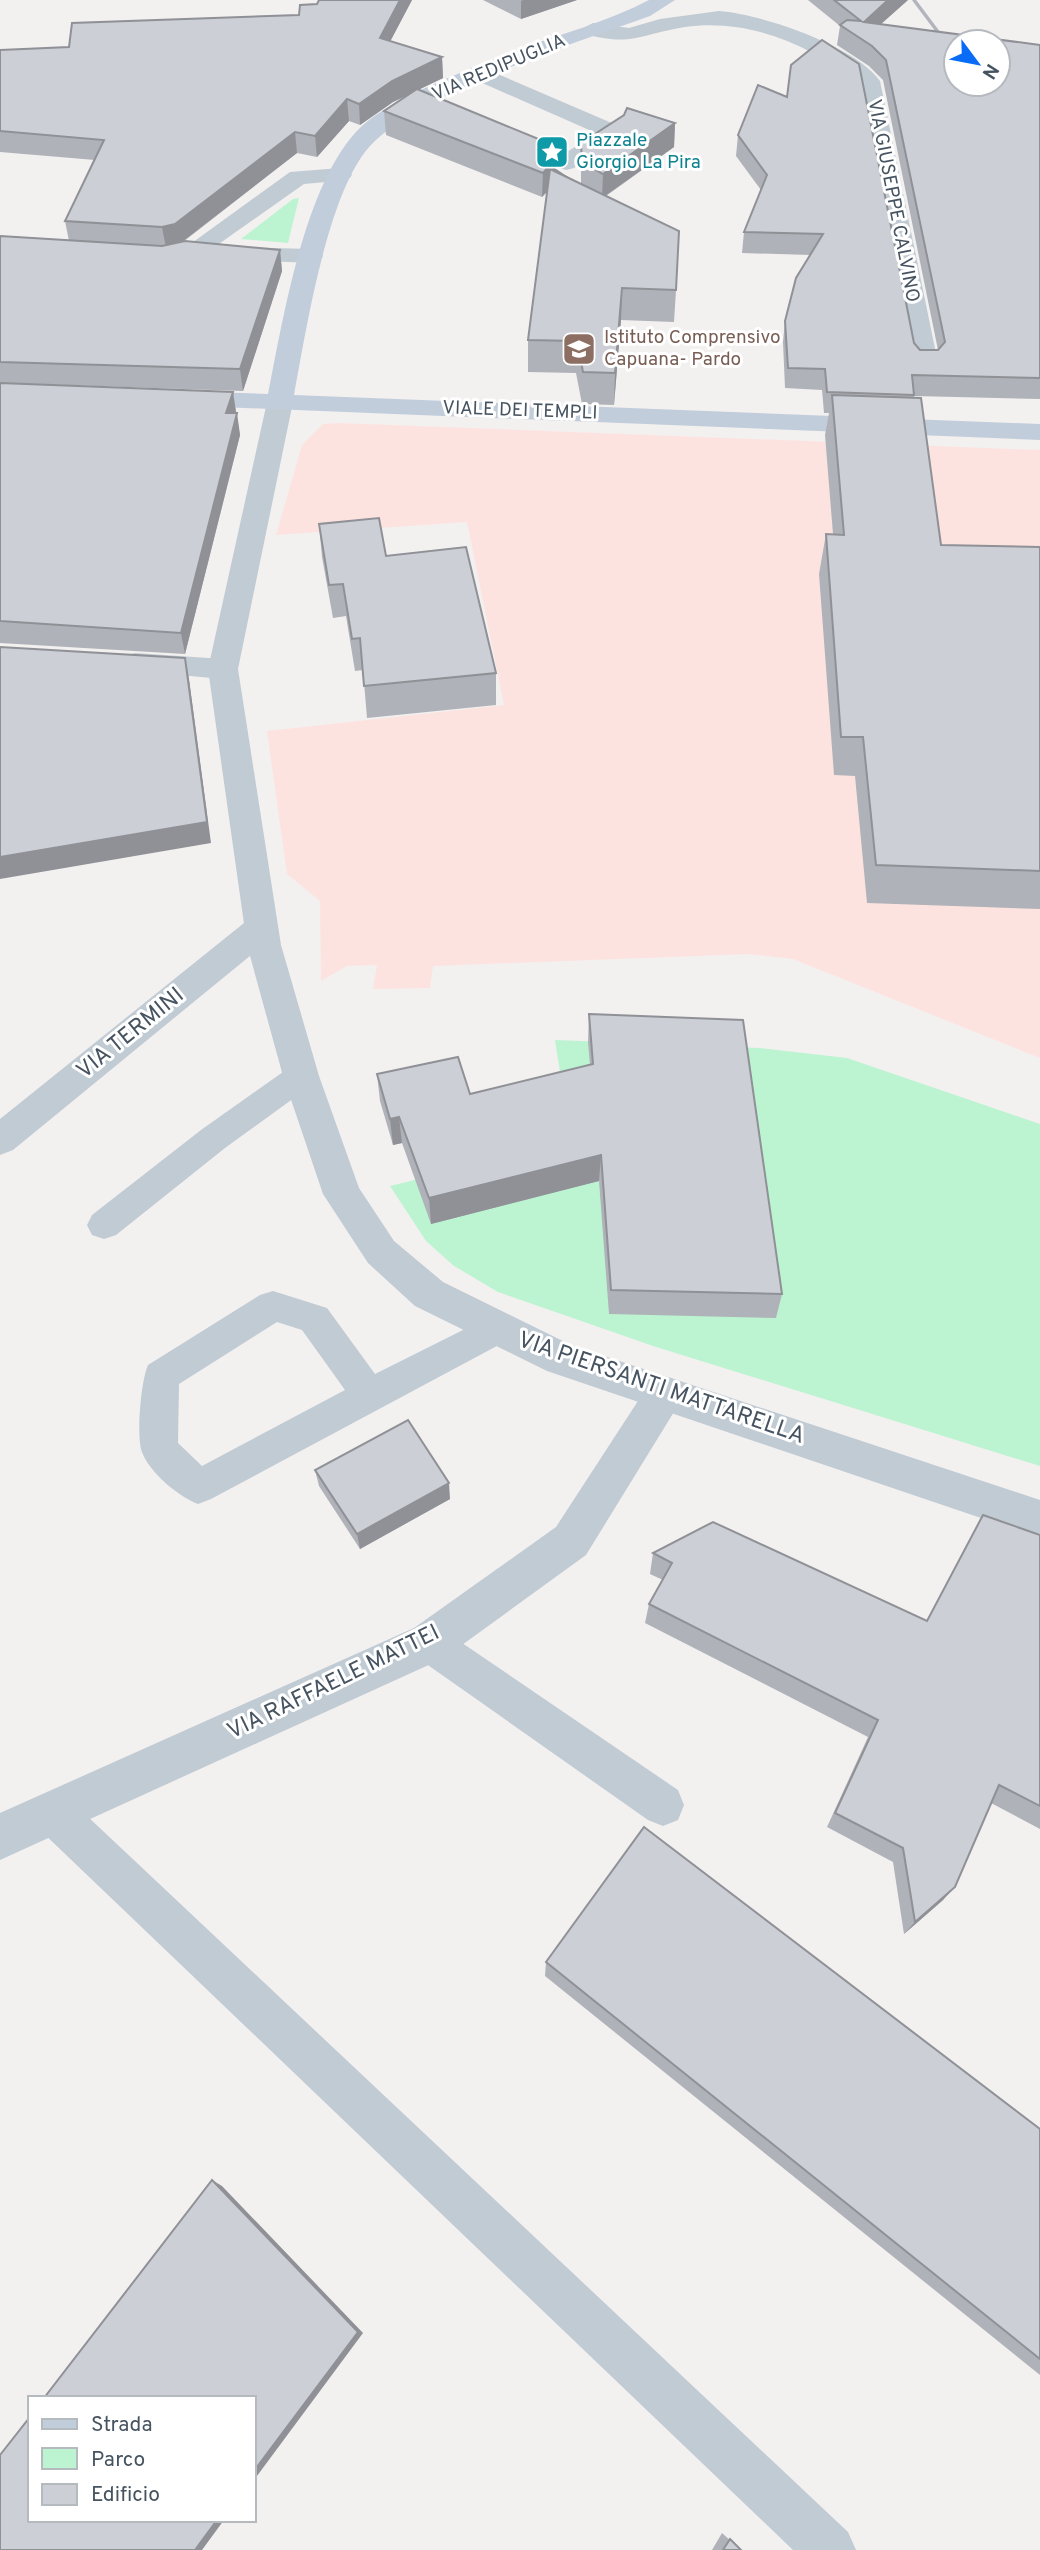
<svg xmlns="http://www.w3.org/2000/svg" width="1040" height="2550" viewBox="0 0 1040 2550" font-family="Overpass,sans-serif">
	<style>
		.medical { fill: #fde3e0 }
		.green { fill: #bcf4d2 }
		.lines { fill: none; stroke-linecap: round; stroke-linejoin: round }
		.service { fill: #c0cbd3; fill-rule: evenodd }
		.minor { fill: #c0cbd3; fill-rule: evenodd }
		.tertiary { fill: #c0cbd3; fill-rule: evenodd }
		.secondary { fill: #c2cddb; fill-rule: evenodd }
		.rail { stroke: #b2b5bb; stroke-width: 3.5 }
		.wall { fill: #afb2b8 }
		.shaded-wall { fill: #8f9196 }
		.building { fill: #cccfd6; stroke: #8f9196; stroke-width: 2; fill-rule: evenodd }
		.labels { text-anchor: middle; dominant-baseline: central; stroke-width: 6; stroke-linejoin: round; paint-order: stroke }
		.far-street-label { font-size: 19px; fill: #465360; stroke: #fff }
		.far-culture-label { font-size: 19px; fill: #0d838f; stroke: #fff; text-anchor: start }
		.far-education-label { font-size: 19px; fill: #785e54; stroke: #fff; text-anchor: start }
		.street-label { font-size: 23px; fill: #465360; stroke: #fff }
	</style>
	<rect width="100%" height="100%" fill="#f3f0f0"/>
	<path class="medical" d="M338,423L1040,450V1058L793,959L749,954L433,966L430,988L373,989L377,965L347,966L321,981L320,901L287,874L267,731L504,705L467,522L276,535L302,445L323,424Z"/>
	<g class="green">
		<path d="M299,198L288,243L241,239L293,199Z"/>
		<path d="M555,1040L760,1048L847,1058L1040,1124V1466L656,1347L498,1292L454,1266L426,1241L390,1186L579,1140L564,1098Z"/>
	</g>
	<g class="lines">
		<g class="service">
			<path d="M301,1063L312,1067L317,1076L312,1085L225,1148L116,1235L104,1239L92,1235L87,1225L92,1215L201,1130L290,1067Z"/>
			<path d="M273,1291L327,1308L375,1374L495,1314L508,1318L513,1329L508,1340L211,1499L198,1504C179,1497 149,1472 142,1452C136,1437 141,1380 148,1365L260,1295ZM277,1322L302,1330L345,1390L202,1466L178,1443L179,1384Z"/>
			<path d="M429,1624L443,1630L678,1790L684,1805L678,1820L663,1826L648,1820L415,1656L409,1643L415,1630Z"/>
			<path d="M54,1793L69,1799L848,2532L856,2550H793L39,1829L33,1814L39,1799Z"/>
		</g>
		<g class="minor">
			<path d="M719,11C761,14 856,46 880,81L938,363L934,368H916L912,363L858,83C810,44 747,18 685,27C641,34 632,47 585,34L582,29L593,23L629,28L660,19Z"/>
			<path d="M479,66L621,127L624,132L574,168L566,170L496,143L493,138L504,131L564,154L596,133L471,78L468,73L471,68Z"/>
			<path d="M340,168L348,170L352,175L348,180L304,184L199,258H181L178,253L290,172Z"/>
			<path d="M229,247L311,249L320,251L323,256L320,261L311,263L220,259L217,254L220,249Z"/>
			<path d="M135,653L223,659L234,662L238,669L234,676L223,679L124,670L120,663L124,656Z"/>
			<path d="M261,916L273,919L278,928L273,937L13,1150L0,1155V1119L249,919Z"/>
			<path d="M665,1376L679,1381L685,1394L586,1555L444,1658L0,1860V1813L414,1628L556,1527L651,1381Z"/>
		</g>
		<path class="tertiary" d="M280,394L289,396L293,402L238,669L281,945L319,1076L359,1188L394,1241L443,1282L571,1345L1040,1500V1538L547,1371L415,1306L368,1263L323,1194L283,1076L247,945L208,669L267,402L271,396Z"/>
		<path class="secondary" d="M649,0H675L650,16C581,41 407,96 365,152C326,203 306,330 294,395L1040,424V440L172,405L168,399L172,393L181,391L268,394C283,319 305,179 362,126C395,96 473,68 515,51C559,34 608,22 649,0Z"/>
		<path class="rail" d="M914,0L956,56"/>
	</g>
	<g class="wall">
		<path d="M319,0H412L390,41L442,57L443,78L418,90L568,178L581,184V143L675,123L674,147L606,196L676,290L674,322L621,320L614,405L582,404L576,373L528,372V340L547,192L542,197L386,135L384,111L412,93L393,102L360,125L349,121L317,157L297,153L183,242L280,250L282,271L243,391L36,384L233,392L240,435L185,654L0,643V236L69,241L65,221L95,160L0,152V50L69,47L299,15L317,4Z"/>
		<path d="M483,0H577L521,19Z"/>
		<path d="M808,0H908L881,24L1040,45V399L914,396V398L941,545L1040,547V909L867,903L855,776L834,775L819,574L826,534H833L825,435L829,413H824L822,390L785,388L783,342L785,321L811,255L742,253L744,232L761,190L736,156L738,135L758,85L914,343L920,350H938L883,80L869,66L837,45L840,26Z"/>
		<path d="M319,524L386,556L496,673V705L367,718L363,670L355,671L346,616L333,618L322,557Z"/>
		<path d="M589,1014L782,1294L776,1318L609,1314L599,1181L431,1224L402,1143L393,1145L380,1101L377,1074L470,1094L590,1065L588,1042Z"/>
		<path d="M315,1470L450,1499L360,1549L319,1486Z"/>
		<path d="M1040,1535V1829L991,1803L943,1900L904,1934L893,1862L827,1827L868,1737L645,1623L649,1604L663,1580L650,1574L653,1553L926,1621Z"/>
		<path d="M546,1962L1040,2129V2375L545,1976Z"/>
		<path d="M722,2533L741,2550H712Z"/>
	</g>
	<g class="shaded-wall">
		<path d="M400,0H412L381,59L380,38Z"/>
		<path d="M523,0H577L521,19V1Z"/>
		<path d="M888,0H908L863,40L864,22Z"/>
		<path d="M442,57L443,78L393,102L360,125L359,104L392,81Z"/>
		<path d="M347,99L349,121L317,157L315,136Z"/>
		<path d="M675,123L674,147L602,198L603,174Z"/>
		<path d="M295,132L297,153L178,245L166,248L162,227Z"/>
		<path d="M551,163L549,189L542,197L543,173Z"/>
		<path d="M280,250L282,271L243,391L240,369Z"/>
		<path d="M622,288L621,320L614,405L615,373Z"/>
		<path d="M233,392L236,413H226Z"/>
		<path d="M237,413L240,435L185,654L181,633Z"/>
		<path d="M185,658L189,679L211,843L0,879V857Z"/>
		<path d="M399,1117L402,1143L393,1145L390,1119Z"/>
		<path d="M601,1155L599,1181L431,1224L429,1198Z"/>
		<path d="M449,1483L450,1499L360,1549L357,1534Z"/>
		<path d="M955,1887L943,1900L904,1934L915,1922Z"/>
		<path d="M212,2180L222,2186L363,2333L254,2480V2471Z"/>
		<path d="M217,2520H224L202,2550H195Z"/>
	</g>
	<g class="building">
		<path d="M319,0H400L380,38L442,57L392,81L359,104L347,99L315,136L295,132L175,224L162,227L65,221L104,140L0,131V50L69,47L72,23L299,15L300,5L317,4Z"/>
		<path d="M834,0H888L864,22L1040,45V378L912,375L914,395L827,392L825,369L788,368L785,321L796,278L823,234L744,232L767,175L738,135L758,85L787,97L791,65L822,40L859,64L914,343L920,350H938L945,342L886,60L872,46L840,25L847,20L861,21ZM956,42H998V84H956Z"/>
		<path d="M417,89L553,145V168L568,178L550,169L551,163L543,173L384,111Z"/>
		<path d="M627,108L675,123L603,174L582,162L581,143L624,115Z"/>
		<path d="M550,169L679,231L676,290L622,288L615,373L583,372L577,341L528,340Z"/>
		<path d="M0,236L162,246L185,241L280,250L240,369L0,362Z"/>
		<path d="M0,383L233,392L226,413H237L181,633L0,621Z"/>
		<path d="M832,395L921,398L941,545L1040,547V871L876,865L863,737H841L826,534L844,535Z"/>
		<path d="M379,518L386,556L466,547L496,673L364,686L360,638L352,639L343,584L329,585L319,524Z"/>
		<path d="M0,647L185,658L207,822L0,857Z"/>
		<path d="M589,1014L743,1020L782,1294L611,1290L601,1155L429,1198L399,1117L390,1119L377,1074L458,1057L470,1094L593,1064Z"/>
		<path d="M408,1420L449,1483L357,1534L315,1470Z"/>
		<path d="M983,1515L1040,1535V1806L999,1785L955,1887L915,1922L903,1848L835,1813L878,1720L649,1604L672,1563L653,1553L713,1522L927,1621Z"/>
		<path d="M644,1827L1040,2129V2359L546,1962Z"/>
		<path d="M212,2180L358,2332L254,2471V2398H44Z"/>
		<path d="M30,2417V2520H217L195,2550H0V2455Z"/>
		<path d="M730,2539L741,2550H723Z"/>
	</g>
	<defs>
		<symbol id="sight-square" viewBox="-11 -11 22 22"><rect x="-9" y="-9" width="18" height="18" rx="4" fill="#0f9aa8" stroke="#fff"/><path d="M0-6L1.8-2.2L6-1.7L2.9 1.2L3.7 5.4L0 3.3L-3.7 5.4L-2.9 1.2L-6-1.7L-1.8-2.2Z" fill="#fff"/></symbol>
		<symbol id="school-square" viewBox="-11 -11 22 22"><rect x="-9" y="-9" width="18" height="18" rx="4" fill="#8d6e63" stroke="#fff"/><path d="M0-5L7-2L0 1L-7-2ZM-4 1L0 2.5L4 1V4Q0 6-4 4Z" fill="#fff"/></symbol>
	</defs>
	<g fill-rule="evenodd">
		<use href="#sight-square" x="533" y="133" width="38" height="38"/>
		<use href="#school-square" x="560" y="330" width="38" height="38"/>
	</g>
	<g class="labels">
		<g class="far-street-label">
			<text transform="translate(499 68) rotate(-23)">VIA REDIPUGLIA</text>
			<text transform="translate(893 201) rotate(79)">VIA GIUSEPPE CALVINO</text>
			<text transform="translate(520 411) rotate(2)">VIALE DEI TEMPLI</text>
		</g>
		<g class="far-culture-label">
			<text x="576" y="141">Piazzale<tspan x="576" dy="22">Giorgio La Pira</tspan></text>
		</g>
		<g class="far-education-label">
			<text x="604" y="338">Istituto Comprensivo<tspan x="604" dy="22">Capuana- Pardo</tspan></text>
		</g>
		<g class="street-label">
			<text transform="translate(131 1034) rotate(-39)">VIA TERMINI</text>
			<text transform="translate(661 1389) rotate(19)">VIA PIERSANTI MATTARELLA</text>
			<text transform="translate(334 1683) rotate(-26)">VIA RAFFAELE MATTEI</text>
		</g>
	</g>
	<rect x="28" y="2396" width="228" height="126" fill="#ffffff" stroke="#b5babf" stroke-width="2"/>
	<rect x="42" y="2419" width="35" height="10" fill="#c2cddb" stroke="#b5babf" stroke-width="2"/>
	<text x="91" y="2431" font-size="21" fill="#465360">Strada</text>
	<rect x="42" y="2448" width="35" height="21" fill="#bcf4d2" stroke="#b5babf" stroke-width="2"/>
	<text x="91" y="2466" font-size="21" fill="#465360">Parco</text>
	<rect x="42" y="2484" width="35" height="21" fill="#cccfd6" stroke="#b5babf" stroke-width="2"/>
	<text x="91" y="2501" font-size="21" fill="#465360">Edificio</text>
	<g transform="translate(977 63) rotate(122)"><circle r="33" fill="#ffffff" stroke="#b5babf" stroke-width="2"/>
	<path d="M0-5L12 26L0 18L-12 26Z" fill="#086cf6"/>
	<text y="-10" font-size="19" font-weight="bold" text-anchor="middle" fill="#465360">N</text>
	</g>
</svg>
